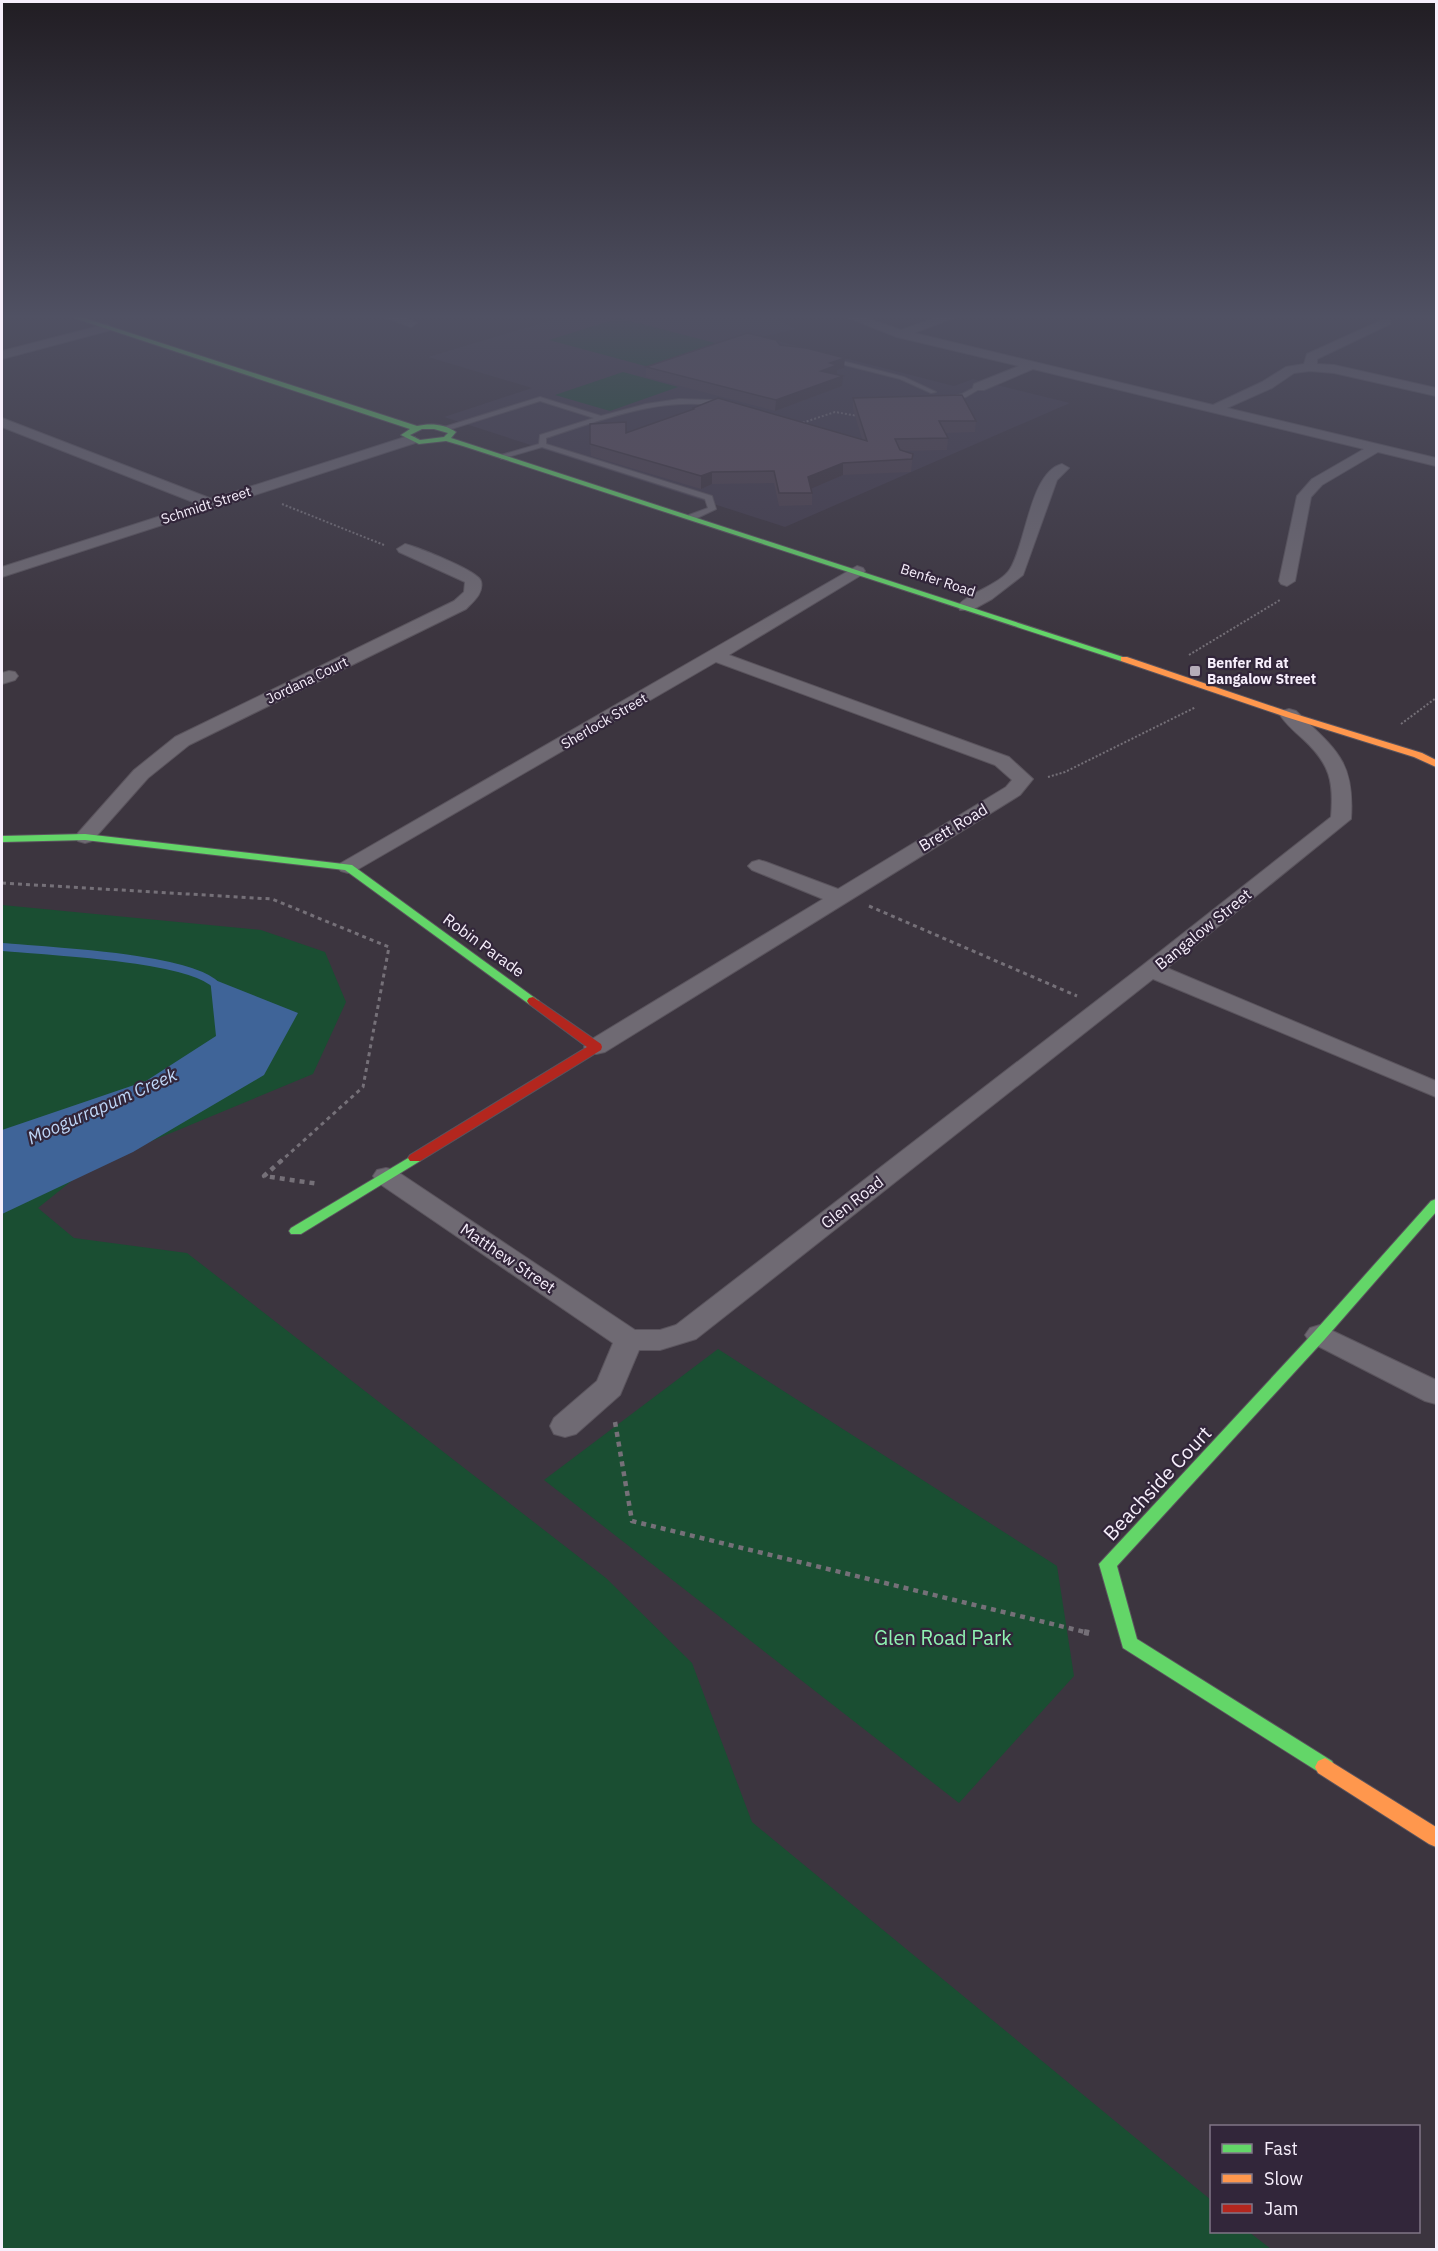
<svg xmlns="http://www.w3.org/2000/svg" width="1438" height="2251" viewBox="0 0 1438 2251" font-family="'IBM Plex Sans',sans-serif">
	<style>
		.education { fill: #443d4d }
		.green { fill: #1a4e32 }
		.water { fill: #3f6498 }
		.lines { fill: none; stroke-linecap: round; stroke-linejoin: round }
		.stream { stroke: #3f6498; stroke-width: 8 }
		.lane-casing { stroke: #5a545d; stroke-width: 2 }
		.street-casing { stroke: #5a545d; stroke-width: 2 }
		.fast-casing { stroke: #5a545d; stroke-width: 2 }
		.slow-casing { stroke: #5a545d; stroke-width: 2 }
		.jam-casing { stroke: #5a545d; stroke-width: 2 }
		.path-far3 { stroke: #757078; stroke-width: 2; stroke-dasharray: 2 2; stroke-linecap: butt }
		.path-far2 { stroke: #757078; stroke-width: 3; stroke-dasharray: 4 4; stroke-linecap: butt }
		.path-far1 { stroke: #757078; stroke-width: 4.5; stroke-dasharray: 5 5; stroke-linecap: butt }
		.path { stroke: #757078; stroke-width: 6; stroke-dasharray: 7 7; stroke-linecap: butt }
		.lane { fill: #6f6a73; fill-rule: evenodd }
		.street { fill: #6f6a73; fill-rule: evenodd }
		.fast { fill: #63d668; fill-rule: evenodd }
		.slow { fill: #ff974d; fill-rule: evenodd }
		.jam { fill: #b3261e; fill-rule: evenodd }
		.wall { fill: #4d424f }
		.shaded-wall { fill: #3f3640 }
		.building { fill: #5a4d5c; stroke: #3f3640; stroke-width: 1.5 }
		.poi-dot { fill: #b5adb9; stroke: #32263a; stroke-width: 2 }
		.labels { text-anchor: middle; dominant-baseline: central; stroke-width: 4.5; stroke-linejoin: round; paint-order: stroke }
		.far-street-label { font-size: 14px; fill: #f6eefb; stroke: #32263a }
		.far-poi-label { font-size: 14px; font-weight: bold; fill: #f6eefb; stroke: #32263a; text-anchor: start }
		.street-label { font-size: 16px; fill: #f6eefb; stroke: #32263a }
		.water-label { font-size: 18px; font-style: italic; fill: #bfd7f8; stroke: #32263a }
		.near-street-label { font-size: 20px; fill: #f6eefb; stroke: #32263a }
		.near-park-label { font-size: 20px; fill: #8ff3b2; stroke: #32263a }
	</style>
	<rect width="100%" height="100%" fill="#3c353f"/>
	<path class="education" d="M562,317H774L796,329L762,337L954,386L973,379L1070,403L785,527L444,417L532,388L428,357Z"/>
	<g class="green">
		<path d="M619,318L777,359L708,383L549,340Z"/>
		<path d="M623,372L678,387L610,411L555,395Z"/>
		<path d="M2,905L261,930L325,952L346,1002L313,1074L89,1167L38,1208L74,1238L187,1253L606,1578L692,1663L752,1822L1211,2200L1212,2232H1249L1271,2249H2Z"/>
		<path d="M718,1349L1057,1566L1074,1676L959,1803L544,1480Z"/>
	</g>
	<path class="water" d="M210,978L298,1013L264,1075L133,1152L2,1214V1130L146,1081L216,1036Z"/>
	<g class="lines">
		<path class="stream" d="M2,947C45,951 192,957 217,986"/>
		<defs>
			<g id="lane">
				<path d="M827,357L904,377L936,392L931,393L900,379L825,360Z"/>
				<path d="M979,385L981,388L966,397L945,402L942,400L962,394Z"/>
				<path d="M540,397L601,416L646,404L679,399L711,400L728,404L726,407C663,395 605,419 546,438V444L712,496L716,509L695,519H689V515L708,508L705,499L542,447L501,459V455L539,444L540,435L594,418L540,401L448,430L441,428Z"/>
			</g>
			<g id="street">
				<path d="M384,317H404L417,323L411,327Z"/>
				<path d="M846,317H864L901,330L938,317H956L914,333L1213,405L1262,382L1286,367L1304,364L1307,354L1382,320H1390V324L1317,359V364L1334,365L1436,388V396L1334,373L1310,371L1294,373L1272,388L1227,408L1436,458V466L1378,452L1322,485L1311,497L1295,581L1287,586L1281,584L1279,581L1297,496L1312,479L1364,449L1033,369L984,390H974L973,387L974,384L1019,366L897,337Z"/>
				<path d="M107,324L113,328L111,330L2,359V351Z"/>
				<path d="M2,418L212,499L405,437H415L417,440L415,443L2,577V567L198,504L2,427Z"/>
				<path d="M1062,464L1069,468L1057,480L1023,575L992,599L972,610H960L958,606C967,593 1000,585 1010,569C1026,544 1030,472 1062,464Z"/>
				<path d="M405,544C417,547 479,571 481,581C484,593 474,601 466,609L189,745L148,778L92,841L85,843L78,841L75,837L78,833L134,770L175,737L454,601L464,592L465,582L399,552L397,549Z"/>
				<path d="M857,566L863,568L865,571L863,574L729,655L1009,757L1033,779L1020,795L605,1052L596,1054L587,1052L584,1047L587,1042L823,899L752,870L748,866L752,862L759,860L766,862L838,889L1006,787L1012,780L995,765L716,662L355,871L348,873L341,871L337,867L341,863Z"/>
				<path d="M9,671L15,672L18,676L15,680L2,684V673Z"/>
				<path d="M1289,709L1296,711C1335,749 1355,760 1351,819L1167,968L1436,1081V1097L1153,979L696,1339L660,1350H639L620,1395L576,1434L565,1437L554,1434L550,1426L554,1418L597,1381L613,1343L377,1182L373,1176L377,1170L386,1168L395,1170L635,1330H660L676,1325L1143,965L1331,817C1334,781 1330,764 1303,739C1295,732 1286,724 1280,715L1282,711Z"/>
				<path d="M1320,1325L1436,1380V1404L1425,1401L1310,1342L1305,1335L1310,1328Z"/>
			</g>
			<g id="fast">
				<path d="M71,317H81L417,426C430,423 445,424 456,432L451,438L1129,659L1121,661L463,446L446,441L419,444L401,435L410,429ZM422,429H434L448,433L444,437L420,440L410,435Z"/>
				<path d="M85,834L352,865L539,1001L533,1005L529,1004L345,870L85,840L2,842V836Z"/>
				<path d="M415,1154L420,1155L422,1158L420,1161L301,1234H291L289,1231L291,1228Z"/>
				<path d="M1436,1199V1212L1325,1339L1117,1566L1137,1639L1332,1761L1335,1767L1332,1773L1325,1776L1123,1648L1099,1564L1315,1331L1431,1201Z"/>
			</g>
			<g id="slow">
				<path d="M1121,657H1127L1292,713L1422,753L1436,760V767L1414,757L1286,717L1121,661Z"/>
				<path d="M1325,1758L1436,1827V1847L1429,1844L1318,1773L1315,1767L1318,1761Z"/>
			</g>
			<path id="jam" d="M533,997L601,1044L602,1047L601,1050L420,1161H410L408,1158L410,1155L587,1047L529,1004L527,1001L529,998Z"/>
		</defs>
		<use href="#lane" class="lane-casing"/>
		<use href="#street" class="street-casing"/>
		<use href="#fast" class="fast-casing"/>
		<use href="#slow" class="slow-casing"/>
		<use href="#jam" class="jam-casing"/>
		<g class="path-far3">
			<path d="M799,424L835,412L858,416"/>
			<path d="M282,504L384,545"/>
			<path d="M1189,655L1280,600"/>
			<path d="M1401,724L1436,698"/>
			<path d="M1048,777L1065,772L1196,707"/>
		</g>
		<g class="path-far2">
			<path d="M2,883L272,899L389,947L363,1087L280,1162"/>
			<path d="M869,906L1077,996"/>
		</g>
		<g class="path-far1">
			<path d="M282,1160L264,1176L319,1184"/>
			<path d="M615,1422L632,1521L1089,1633"/>
		</g>
		<path class="path" d="M1084,1632L1089,1633"/>
		<use href="#lane" class="lane"/>
		<use href="#street" class="street"/>
		<use href="#fast" class="fast"/>
		<use href="#slow" class="slow"/>
		<use href="#jam" class="jam"/>
	</g>
	<g class="wall">
		<path d="M780,345L844,368L837,370V375L842,386L775,411L646,377V367Z"/>
		<path d="M853,398L976,421L975,432L945,433L948,438L947,450L902,451L913,454L911,472L843,475L811,488L812,493V505L779,506L774,483L712,484L701,489L591,456L590,444L626,433L693,410V408L862,439L853,409Z"/>
	</g>
	<g class="shaded-wall">
		<path d="M845,358L844,368L837,370V375L821,371L830,363Z"/>
		<path d="M843,376L842,386L775,411L776,400Z"/>
		<path d="M843,463V475L808,490V477Z"/>
		<path d="M712,472V484L701,489V476Z"/>
	</g>
	<g class="building">
		<path d="M747,333L776,340L780,345L806,348L845,358L830,363L837,365L821,371L843,376L776,400L646,367Z"/>
		<path d="M962,395L976,421H939L948,438L895,439L900,450L913,454L912,459L843,463L808,477L812,493H779L774,471L712,472L701,476L590,444V424L626,422V433L694,409L693,408L718,398L867,441L853,398Z"/>
	</g>
	<linearGradient id="sky" x2="0" y2="1"><stop stop-color="#211d23"/><stop offset="0.5" stop-color="#505163"/><stop offset="1" stop-color="#505163" stop-opacity="0"/></linearGradient>
	<rect width="1438" height="633" fill="url(#sky)"/>
	<rect class="poi-dot" x="1189" y="665" width="12" height="12" rx="3"/>
	<g class="labels">
		<g class="far-street-label">
			<text transform="translate(206 505) rotate(-18)">Schmidt Street</text>
			<text transform="translate(938 580) rotate(18)">Benfer Road</text>
			<text transform="translate(307 680) rotate(-26)">Jordana Court</text>
			<text transform="translate(604 721) rotate(-30)">Sherlock Street</text>
		</g>
		<g class="far-poi-label">
			<text x="1207" y="663">Benfer Rd at<tspan x="1207" dy="16">Bangalow Street</tspan></text>
		</g>
		<g class="street-label">
			<text transform="translate(953 827) rotate(-31)">Brett Road</text>
			<text transform="translate(1203 929) rotate(-39)">Bangalow Street</text>
			<text transform="translate(484 945) rotate(36)">Robin Parade</text>
			<text transform="translate(852 1202) rotate(-38)">Glen Road</text>
			<text transform="translate(508 1258) rotate(34)">Matthew Street</text>
		</g>
		<g class="water-label">
			<text transform="translate(102 1106) rotate(-24)">Moogurrapum Creek</text>
		</g>
		<g class="near-street-label">
			<text transform="translate(1157 1483) rotate(-47)">Beachside Court</text>
		</g>
		<g class="near-park-label">
			<text x="943" y="1637">Glen Road Park</text>
		</g>
	</g>
	<rect width="1438" height="2251" fill="none" stroke="#f6eefb" stroke-width="6"/>
	<rect x="1210" y="2125" width="210" height="108" fill="#32263a" stroke="#807687" stroke-width="1.5"/>
	<rect x="1222" y="2144" width="30" height="9" fill="#63d668" stroke="#807687" stroke-width="1.5"/>
	<text x="1264" y="2155" font-size="18" fill="#f6eefb">Fast</text>
	<rect x="1222" y="2174" width="30" height="9" fill="#ff974d" stroke="#807687" stroke-width="1.5"/>
	<text x="1264" y="2185" font-size="18" fill="#f6eefb">Slow</text>
	<rect x="1222" y="2204" width="30" height="9" fill="#b3261e" stroke="#807687" stroke-width="1.5"/>
	<text x="1264" y="2215" font-size="18" fill="#f6eefb">Jam</text>
</svg>
